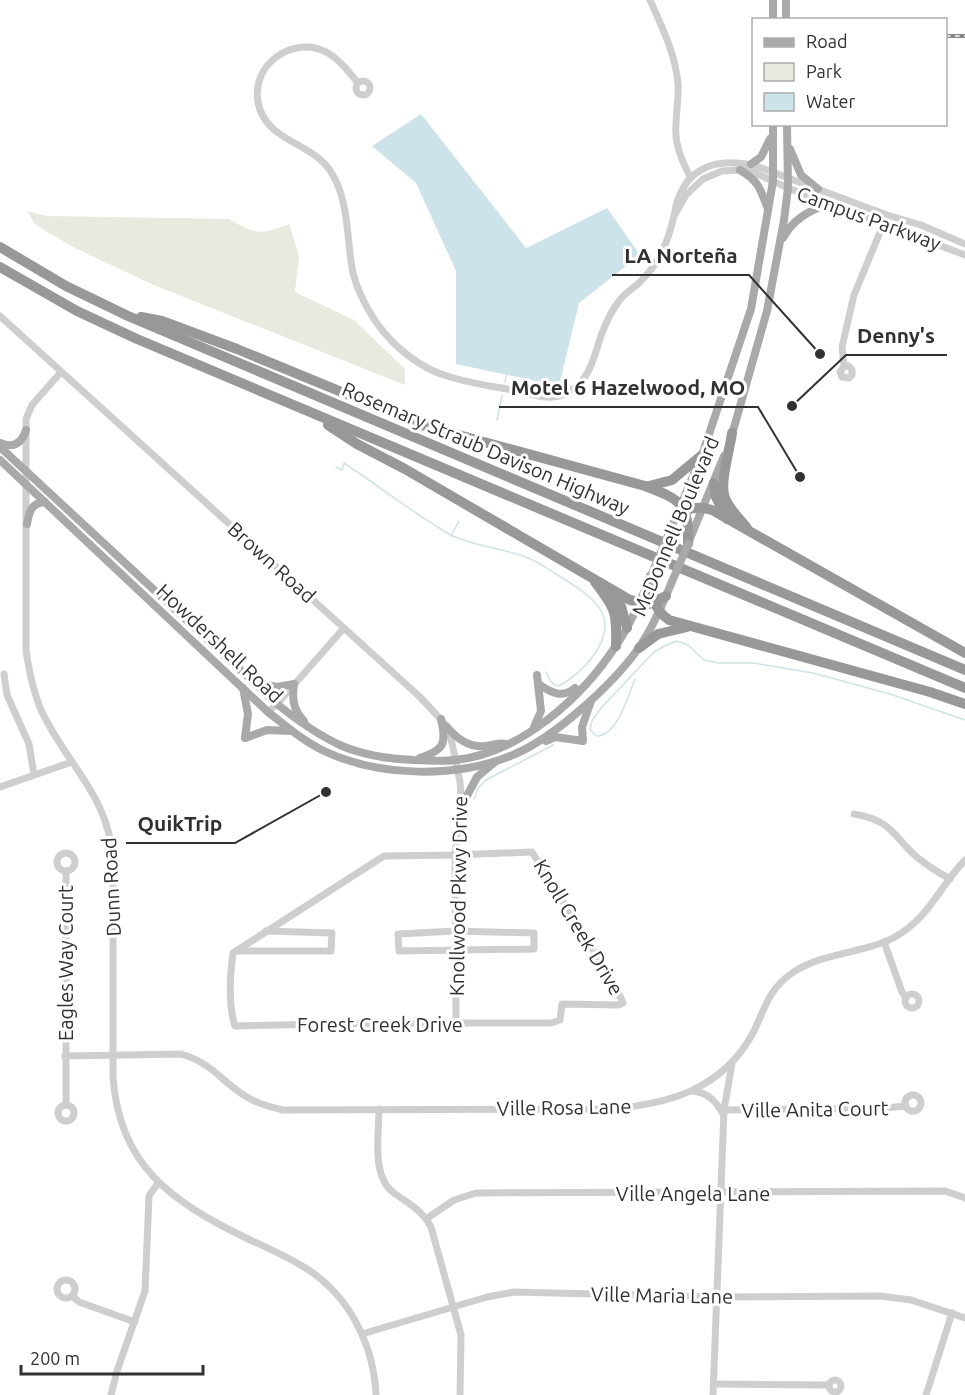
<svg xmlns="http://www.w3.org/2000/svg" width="965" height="1395" viewBox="0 0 965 1395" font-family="Ubuntu,sans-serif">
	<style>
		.green { fill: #e7eade }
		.water { fill: #cce3e9 }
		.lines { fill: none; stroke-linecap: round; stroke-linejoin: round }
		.stream { stroke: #cce3e9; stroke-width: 1.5 }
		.minor { stroke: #cecece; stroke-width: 7 }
		.major { stroke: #a9a9a9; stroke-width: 8 }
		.highway { stroke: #989898; stroke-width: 10 }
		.rail-casing { stroke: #868686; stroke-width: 4 }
		.rail { stroke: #fff; stroke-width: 1.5; stroke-dasharray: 4.5; stroke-linecap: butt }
		.major-bridge { stroke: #a9a9a9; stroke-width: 8 }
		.labels { text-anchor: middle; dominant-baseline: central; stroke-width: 6; stroke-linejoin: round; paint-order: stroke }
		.street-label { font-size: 20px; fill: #313131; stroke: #fff }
		.leader { fill: none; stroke: #313131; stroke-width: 2 }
		.callout-dot { fill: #313131; stroke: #fff; stroke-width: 2 }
		.callout-label { font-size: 21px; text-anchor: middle; font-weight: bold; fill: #313131; stroke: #fff; stroke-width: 6; stroke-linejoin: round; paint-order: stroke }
	</style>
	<rect width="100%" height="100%" fill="#fff"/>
	<path class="green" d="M27,211L46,216L229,219C256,235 260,235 289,224L299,256L295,292L354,320L405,369V385L154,285L77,249L47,232L34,223Z"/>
	<path class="water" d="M421,114L526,248L607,208L640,255L579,303L559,386L456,364V271L416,183L372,146Z"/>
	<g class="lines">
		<g class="stream">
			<path d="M505,382L506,375"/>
			<path d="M497,420L502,395"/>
			<path d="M336,467L342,470L344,463C379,486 413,513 449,534C470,546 505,548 528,558C539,562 549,570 559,576C592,596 623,616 593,656C584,669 573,678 559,686C550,684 549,679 546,672"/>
			<path d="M451,536L459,521"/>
			<path d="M635,679C628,696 617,737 596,736L590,729L592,721L601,708L653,653L664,646L677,641L688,645L704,660L719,663H753L813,673L890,694L965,720"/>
			<path d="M474,799L478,788L486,780L553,745"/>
		</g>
		<g class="minor">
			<path d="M650,0C662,27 675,53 678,83C679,98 676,111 676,125C674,144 682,162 691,178"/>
			<circle cx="363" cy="88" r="7"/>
			<path d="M358,83C349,72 339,59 326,52C292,35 251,65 258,102C265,142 313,142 331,172C350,202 346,239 353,273C357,290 366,307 376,322C392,345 419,368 447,376C468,383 491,386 513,390C527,393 548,401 562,395C591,383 593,358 602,333C606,323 612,310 619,301C624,294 632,289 639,283C659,264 668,242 674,216"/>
			<path d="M965,244L921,225L887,215L756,166C713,156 681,169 674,216L686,195L703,179L722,171L740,170L755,173L788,188L965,255"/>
			<path d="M0,316L420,697L446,725L452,743L460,782L461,795L455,855L456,1023"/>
			<path d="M844,366H849L852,370V375L849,378L842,377L840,372L844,366L842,347L854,295L885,220"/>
			<path d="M61,372L32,405L26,419V650C29,671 33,692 42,712C68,767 111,797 113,864V1077C119,1165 171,1201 244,1237C267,1248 292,1258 313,1273C352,1301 374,1348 376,1395"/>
			<path d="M4,674L7,695L29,744L34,775"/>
			<path d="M268,712L277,704L344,628"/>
			<path d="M0,787L72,762"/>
			<path d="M854,814C894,821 892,836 918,858C928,866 939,873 950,879"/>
			<path d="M532,852L615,985L623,1003L618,1005L562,1004L560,1020L551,1023H381L235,1026C228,1004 230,975 233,953L384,856L455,855Z"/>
			<circle cx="66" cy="862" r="9"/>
			<path d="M66,871V1105"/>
			<path d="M455,931L534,933V949L399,951L398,934Z"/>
			<path d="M884,942L902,992L906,998"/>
			<path d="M238,951H331L332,933L266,931"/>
			<circle cx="912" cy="1001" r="7"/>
			<path d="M65,1056L181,1054C213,1063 221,1082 247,1097C258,1104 270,1107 283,1110L607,1109C667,1105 722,1090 753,1033C765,1009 768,990 792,973C822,952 863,954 895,937C930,917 939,887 965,860"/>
			<path d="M693,1091C708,1093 716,1101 723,1114"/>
			<circle cx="913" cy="1103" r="8"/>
			<circle cx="66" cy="1113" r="8"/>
			<path d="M379,1109C379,1134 371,1177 394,1193C409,1204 422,1210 431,1227L461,1335L460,1395"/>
			<path d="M724,1110L884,1108L906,1106"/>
			<path d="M426,1219L454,1200L476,1193L945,1191L965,1198"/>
			<circle cx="66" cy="1289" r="9"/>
			<path d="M72,1296L79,1302L135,1322"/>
			<path d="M362,1334L487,1297L514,1292L718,1297L880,1296L911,1300L965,1318"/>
			<circle cx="835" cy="1386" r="6"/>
			<path d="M714,1384L829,1385"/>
			<path d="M111,1395L117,1371L145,1291L149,1196L158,1183"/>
			<path d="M713,1395L724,1110L732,1063"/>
			<path d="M926,1395L952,1313"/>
		</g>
		<g class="major">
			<path d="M786,0V20"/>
			<path d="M773,20V0"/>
			<path d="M790,149L801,175L818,189"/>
			<path d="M751,164L761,157L770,139"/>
			<path d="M740,170C760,182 760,189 768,209"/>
			<path d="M783,238C793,219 809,211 829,203"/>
			<path d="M731,438L767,311L784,220L788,188L787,124"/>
			<path d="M0,443C13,449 22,443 26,430"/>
			<path d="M0,447L277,704C298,721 318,735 342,746C364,755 391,759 414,760C427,760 441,762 455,760C520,754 583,697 617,644C631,624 640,601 650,579"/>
			<path d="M0,460L268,712C286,726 303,741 324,751C380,777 457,779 515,754C555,737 612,685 638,649C652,629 662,606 671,584"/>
			<path d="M27,524C29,512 31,503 45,502"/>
			<path d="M672,526L702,455L751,309L773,181V124"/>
			<path d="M689,541L724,456"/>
			<path d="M256,683L277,687L294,684C292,699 293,710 304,721"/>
			<path d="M540,685C553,694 563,698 575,688"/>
			<path d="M243,688L248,714L245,738"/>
			<path d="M447,727C457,739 470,748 486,746C494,745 499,742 506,744"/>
			<path d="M534,727L541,711L537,675"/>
			<path d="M245,738L267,730L291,731"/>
			<path d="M546,741L555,737L583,741L582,727L591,701"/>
			<path d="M420,758C444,750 447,744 441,719"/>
			<path d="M460,809L477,777L495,762"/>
		</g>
		<g class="highway">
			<path d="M0,247L66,286L128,316L965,670"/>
			<path d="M0,267L77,311L137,339L965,688"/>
			<path d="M141,317L162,321L237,349L422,425L645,486C682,500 689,504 688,544"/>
			<path d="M328,425L357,444L405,469L630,600L649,604L666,596"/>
			<path d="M732,433C730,449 719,484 725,498C729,509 740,519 747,528"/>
			<path d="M714,483L716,497L727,519"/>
			<path d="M649,486L672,480L702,455"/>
			<path d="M677,515C688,507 699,506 712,510L965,653"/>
			<path d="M651,576C651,594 652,608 669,620L930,692L965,704"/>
			<path d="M595,582C616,609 617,613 616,646"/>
			<path d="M613,593L621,606L627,628"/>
			<path d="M639,648L658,634L687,627"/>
		</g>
		<defs>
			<path id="rail" d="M946,36H965"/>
		</defs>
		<use href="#rail" class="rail-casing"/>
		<use href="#rail" class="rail"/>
		<g class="major-bridge">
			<path d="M651,576L672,526"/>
			<path d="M671,584L688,544"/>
		</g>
	</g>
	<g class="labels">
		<g class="street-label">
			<text transform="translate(869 218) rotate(20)">Campus Parkway</text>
			<text transform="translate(486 448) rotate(23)">Rosemary Straub Davison Highway</text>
			<text transform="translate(675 526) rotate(-67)">McDonnell Boulevard</text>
			<text transform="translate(272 562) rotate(42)">Brown Road</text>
			<text transform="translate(220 643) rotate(43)">Howdershell Road</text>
			<text transform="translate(111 887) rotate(-93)">Dunn Road</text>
			<text transform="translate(458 896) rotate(-89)">Knollwood Pkwy Drive</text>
			<text transform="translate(579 927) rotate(59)">Knoll Creek Drive</text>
			<text transform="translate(65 963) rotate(-90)">Eagles Way Court</text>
			<text x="380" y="1024">Forest Creek Drive</text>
			<text transform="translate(564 1107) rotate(-1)">Ville Rosa Lane</text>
			<text transform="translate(815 1109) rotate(-1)">Ville Anita Court</text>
			<text x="693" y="1193">Ville Angela Lane</text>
			<text transform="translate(662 1295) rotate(1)">Ville Maria Lane</text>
		</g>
	</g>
	<path class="leader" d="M820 354L749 275H612M792 406L846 355H947M800 477L758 407H499M326 792L235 843H126"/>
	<g class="callout-dot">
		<circle cx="820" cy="354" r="6"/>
		<circle cx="792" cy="406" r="6"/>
		<circle cx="800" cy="477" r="6"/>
		<circle cx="326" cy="792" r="6"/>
	</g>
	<g class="callout-label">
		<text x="681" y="263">LA Norteña</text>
		<text x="896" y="343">Denny's</text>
		<text x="628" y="395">Motel 6 Hazelwood, MO</text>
		<text x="180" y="831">QuikTrip</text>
	</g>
	<rect x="752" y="18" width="195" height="108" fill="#ffffff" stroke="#adadad" stroke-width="1.5"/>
	<rect x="764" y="38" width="30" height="9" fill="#a9a9a9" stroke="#adadad" stroke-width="1.5"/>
	<text x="806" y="48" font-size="18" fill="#313131">Road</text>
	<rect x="764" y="63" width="30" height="18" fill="#e7eade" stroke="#adadad" stroke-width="1.5"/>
	<text x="806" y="78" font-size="18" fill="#313131">Park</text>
	<rect x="764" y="93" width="30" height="18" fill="#cce3e9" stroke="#adadad" stroke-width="1.5"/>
	<text x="806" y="108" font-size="18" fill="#313131">Water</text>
	<path d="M21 1365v9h182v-9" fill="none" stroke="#313131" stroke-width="3"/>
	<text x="30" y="1365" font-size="18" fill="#313131" stroke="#ffffff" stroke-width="4.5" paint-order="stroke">200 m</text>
</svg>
